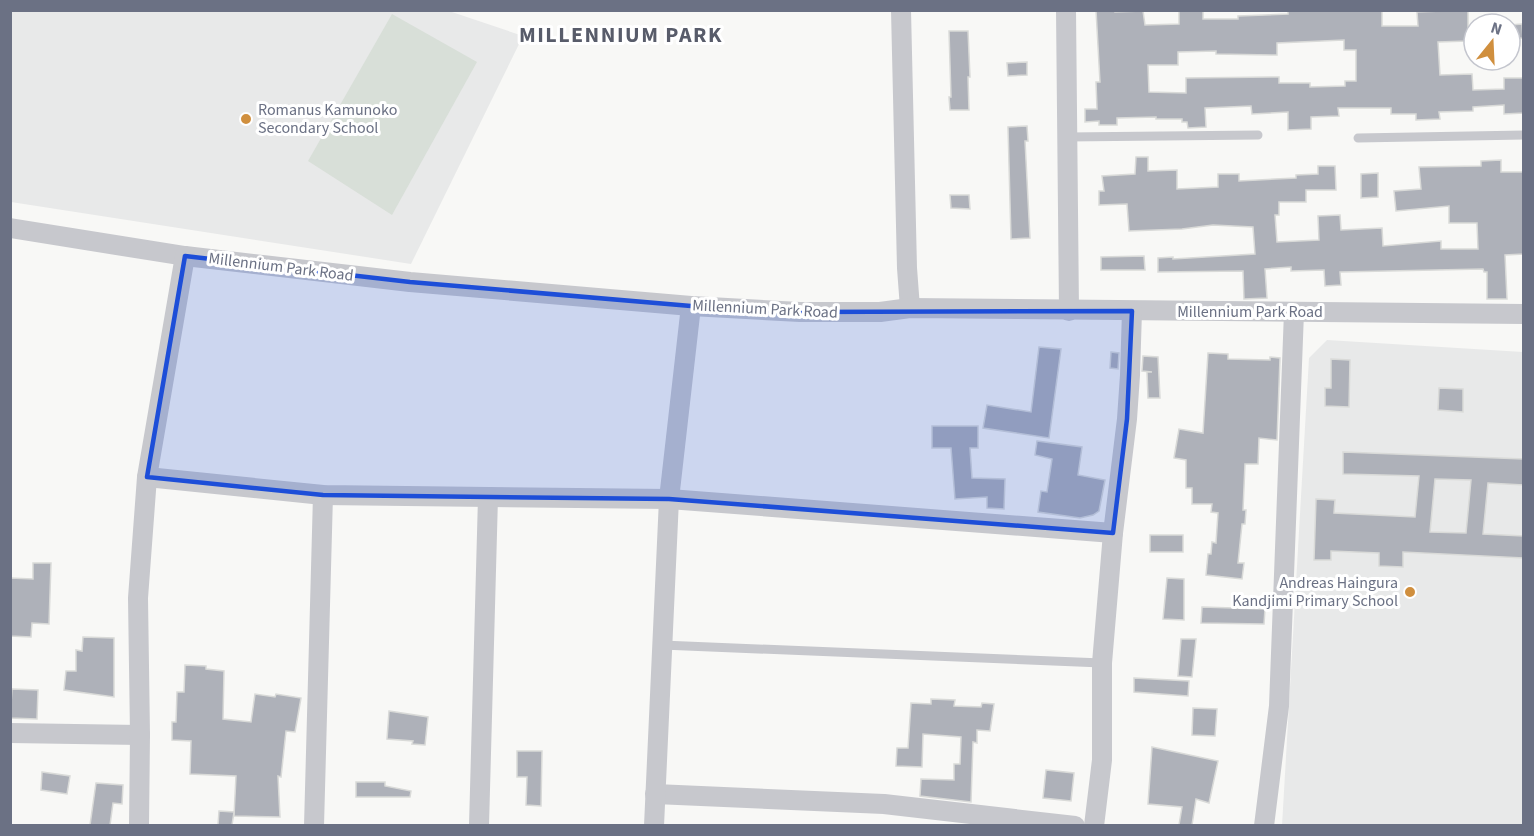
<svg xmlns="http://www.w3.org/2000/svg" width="1534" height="836" viewBox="0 0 1534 836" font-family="'Source Sans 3',sans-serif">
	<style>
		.built { fill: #e8e9e9 }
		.green { fill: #d8dfd8 }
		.building { fill: #aeb1b9; stroke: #d9dad8; stroke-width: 1.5; fill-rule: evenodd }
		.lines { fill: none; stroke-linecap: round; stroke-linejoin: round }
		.service { stroke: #c7c8cd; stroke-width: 9 }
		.minor { stroke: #c7c8cd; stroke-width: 20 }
		.marked { fill: #1d4ed8; fill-opacity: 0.2; stroke: #1d4ed8; stroke-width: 4.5; stroke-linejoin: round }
		.poi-dot { fill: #d08f3e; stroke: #fff; stroke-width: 2 }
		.labels { text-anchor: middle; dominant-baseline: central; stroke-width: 6; stroke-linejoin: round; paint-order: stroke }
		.poi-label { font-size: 16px; fill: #6b7184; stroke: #fff; text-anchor: start }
		.street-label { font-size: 16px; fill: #6b7184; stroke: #fff }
		.district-label { font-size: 22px; font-weight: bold; letter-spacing: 1.5px; fill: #585c6a; stroke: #fff }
	</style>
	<rect width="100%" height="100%" fill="#f8f8f6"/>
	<g class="built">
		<path d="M446,10L523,36L411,264L11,202L10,11Z"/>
		<path d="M1327,340L1523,352V825L1282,826L1309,358Z"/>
	</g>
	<path class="green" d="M392,14L477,62L392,215L308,161Z"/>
	<g class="building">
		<path d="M1096,10H1115V12L1143,11L1145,25L1179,24V10H1203V19H1238V16L1288,14V10H1382V26H1418L1417,12L1468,10V41L1438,42L1440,75L1472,74L1473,90L1504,89V78H1524V113L1504,114V105L1473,107V111L1439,112L1440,119L1416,120V114H1391V108H1338L1339,116L1311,117V129L1288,130V112L1252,114L1251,106L1205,108L1206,127L1188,128L1187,122H1182V119H1156V117L1117,118V125H1099V121L1085,122V109H1097L1096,82H1100ZM1344,40V50H1356V81H1345V86L1310,87V83H1279V77L1186,78V93L1149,92L1148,65H1178V52L1216,51V54L1277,55V43Z"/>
		<path d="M1522,24L1523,38L1510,39V25Z"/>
		<path d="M949,31H968L970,77H968L969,110H950L949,97H951Z"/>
		<path d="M1027,62V75L1008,76L1007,63Z"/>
		<path d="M1027,126L1028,141H1025L1030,238L1011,239L1008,127Z"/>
		<path d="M1136,157H1148V171L1177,170V189L1218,187V174H1239V181L1296,178V175L1318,174V166H1335L1336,190H1306V202H1279V215H1275L1277,242L1319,240L1318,216L1340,215L1341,230L1382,228L1383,246L1441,241V249H1478L1477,223H1449V206L1396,211L1394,191L1421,189L1419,167L1481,166V161L1501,160V172H1524V254L1505,255L1507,299H1487V272H1484L1483,269L1340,272L1341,285L1325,286L1324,270L1291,271V267L1265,269L1267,298L1244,299L1243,271L1158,272V258L1173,257V259L1255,254L1253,227L1213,225L1182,229L1129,231L1127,204L1099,205V191H1104L1102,176L1135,174Z"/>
		<path d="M1378,173V197L1361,198V174Z"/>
		<path d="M950,195H969L970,209L951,208Z"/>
		<path d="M1144,256L1145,270H1101V257Z"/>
		<path d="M1039,347L1061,349L1049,438L983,428L987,405L1031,412Z"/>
		<path d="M1111,352L1119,353L1118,369L1110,368Z"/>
		<path d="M1208,353L1228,354V359L1270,360V357L1280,358L1277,440L1259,438L1258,464H1245L1243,510H1246L1245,524H1242L1238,563H1244L1242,579L1206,575L1208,554H1211L1212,542L1216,543L1218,513L1211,512L1212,504H1192V488H1186V460L1174,458L1179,429L1203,433Z"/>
		<path d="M1143,356L1158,357L1160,398H1148L1147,372H1152L1142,371Z"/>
		<path d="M1331,359L1350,360L1349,407L1325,406V388H1331Z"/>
		<path d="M1439,388L1463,389V412L1438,410Z"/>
		<path d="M932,426H978V448H970L972,478L1005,479L1004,509L987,508V497L955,499L951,448H932Z"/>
		<path d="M1037,441L1082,447L1078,475L1105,480L1099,511L1093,515L1080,518L1038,512L1041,491L1047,492L1052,459L1035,455Z"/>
		<path d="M1343,452L1524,459V485L1488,483L1483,534L1524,536V558L1403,552V567L1379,566V553L1331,551V560H1314L1316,499L1335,500L1334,513L1415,517L1419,476L1343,474ZM1435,479L1471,480L1466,533L1430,532Z"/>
		<rect x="1150" y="535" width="33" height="17"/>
		<path d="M33,563H51L49,624L32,623L31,637L10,636V578L33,579Z"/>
		<path d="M1167,578L1184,579V620L1163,619Z"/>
		<path d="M1202,607L1265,609L1264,624L1201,623Z"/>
		<path d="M83,637L114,638V697L64,690L66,671H76V650L82,651Z"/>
		<path d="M1181,639H1196L1192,677L1178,676Z"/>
		<path d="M185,665L206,666V669L224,671L223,719L251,722L255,694L275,697L276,694L301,698L295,732L286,731L281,777L278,776L280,817L234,816L236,776L190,774L191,741L172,740V722H176L177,692H184Z"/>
		<path d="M1134,678L1189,681L1188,696L1134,692Z"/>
		<path d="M12,689L38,690L37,719L10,718Z"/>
		<path d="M931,699L955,700L954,706L981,707L982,703L994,704L990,731L977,730V743L973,742L971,802L920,796L921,779L954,780V764H960L961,737L923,734L922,767L896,766L897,748H908L911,703L931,704Z"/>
		<path d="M1193,708L1217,709L1215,736L1192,735Z"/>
		<path d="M389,711L428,717L425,745L412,744L413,741L387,739Z"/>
		<path d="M1152,747L1218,761L1209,803L1196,799L1192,825H1179L1182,807L1148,804Z"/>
		<path d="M517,751H542L541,806L526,805L527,777H517Z"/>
		<path d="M1046,770L1074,773L1071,801L1043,798Z"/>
		<path d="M42,772L70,776L67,794L41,790Z"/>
		<path d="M356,782H385V786L411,791L410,797H356Z"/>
		<path d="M96,783L123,785L122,804L113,803L110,825H90Z"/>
		<path d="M219,811L234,812L232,825H218Z"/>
	</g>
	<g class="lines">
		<g class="service">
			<path d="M1067,137L1258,135"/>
			<path d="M1358,138L1524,135"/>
			<path d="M662,645L1102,663"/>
		</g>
		<g class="minor">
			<path d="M901,10L907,268L910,308"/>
			<path d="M1066,10L1069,311"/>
			<path d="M10,228L185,256L410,282L691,306L800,312H880L910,308L1524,314"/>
			<path d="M147,477L323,495L669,499L1113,533"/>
			<path d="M10,733L140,735"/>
			<path d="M655,794L884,804L1075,826"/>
			<path d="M139,826L140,735L138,598L147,477L185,256"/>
			<path d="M314,826L323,495"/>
			<path d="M479,826L488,497"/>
			<path d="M654,826L669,499L691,306"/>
			<path d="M1094,826L1102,760V663L1113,533L1127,419L1130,375L1132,311"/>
			<path d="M1264,826L1279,706L1294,312"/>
		</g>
	</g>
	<path class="marked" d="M185,256L410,282L691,306L800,312L1132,311L1127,419L1113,533L669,499L323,495L147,477Z"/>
	<g class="poi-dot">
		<circle cx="246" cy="119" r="6"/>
		<circle cx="1410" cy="592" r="6"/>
	</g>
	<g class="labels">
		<g class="poi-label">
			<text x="258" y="110">Romanus Kamunoko<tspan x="258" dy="18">Secondary School</tspan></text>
			<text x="1398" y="583" text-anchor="end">Andreas Haingura<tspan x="1398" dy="18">Kandjimi Primary School</tspan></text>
		</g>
		<g class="street-label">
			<text transform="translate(281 267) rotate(7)">Millennium Park Road</text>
			<text transform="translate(765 309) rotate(3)">Millennium Park Road</text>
			<text x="1250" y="312">Millennium Park Road</text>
		</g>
		<g class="district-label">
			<text x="621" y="35">MILLENNIUM PARK</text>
		</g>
	</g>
	<rect width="1534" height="836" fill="none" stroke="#6b7184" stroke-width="24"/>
	<g transform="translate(1492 42) rotate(18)"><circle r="28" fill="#ffffff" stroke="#c4c6ce" stroke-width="1.5"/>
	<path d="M0-4.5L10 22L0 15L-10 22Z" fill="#d08f3e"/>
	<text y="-9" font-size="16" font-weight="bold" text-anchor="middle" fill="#6b7184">N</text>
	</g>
</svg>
